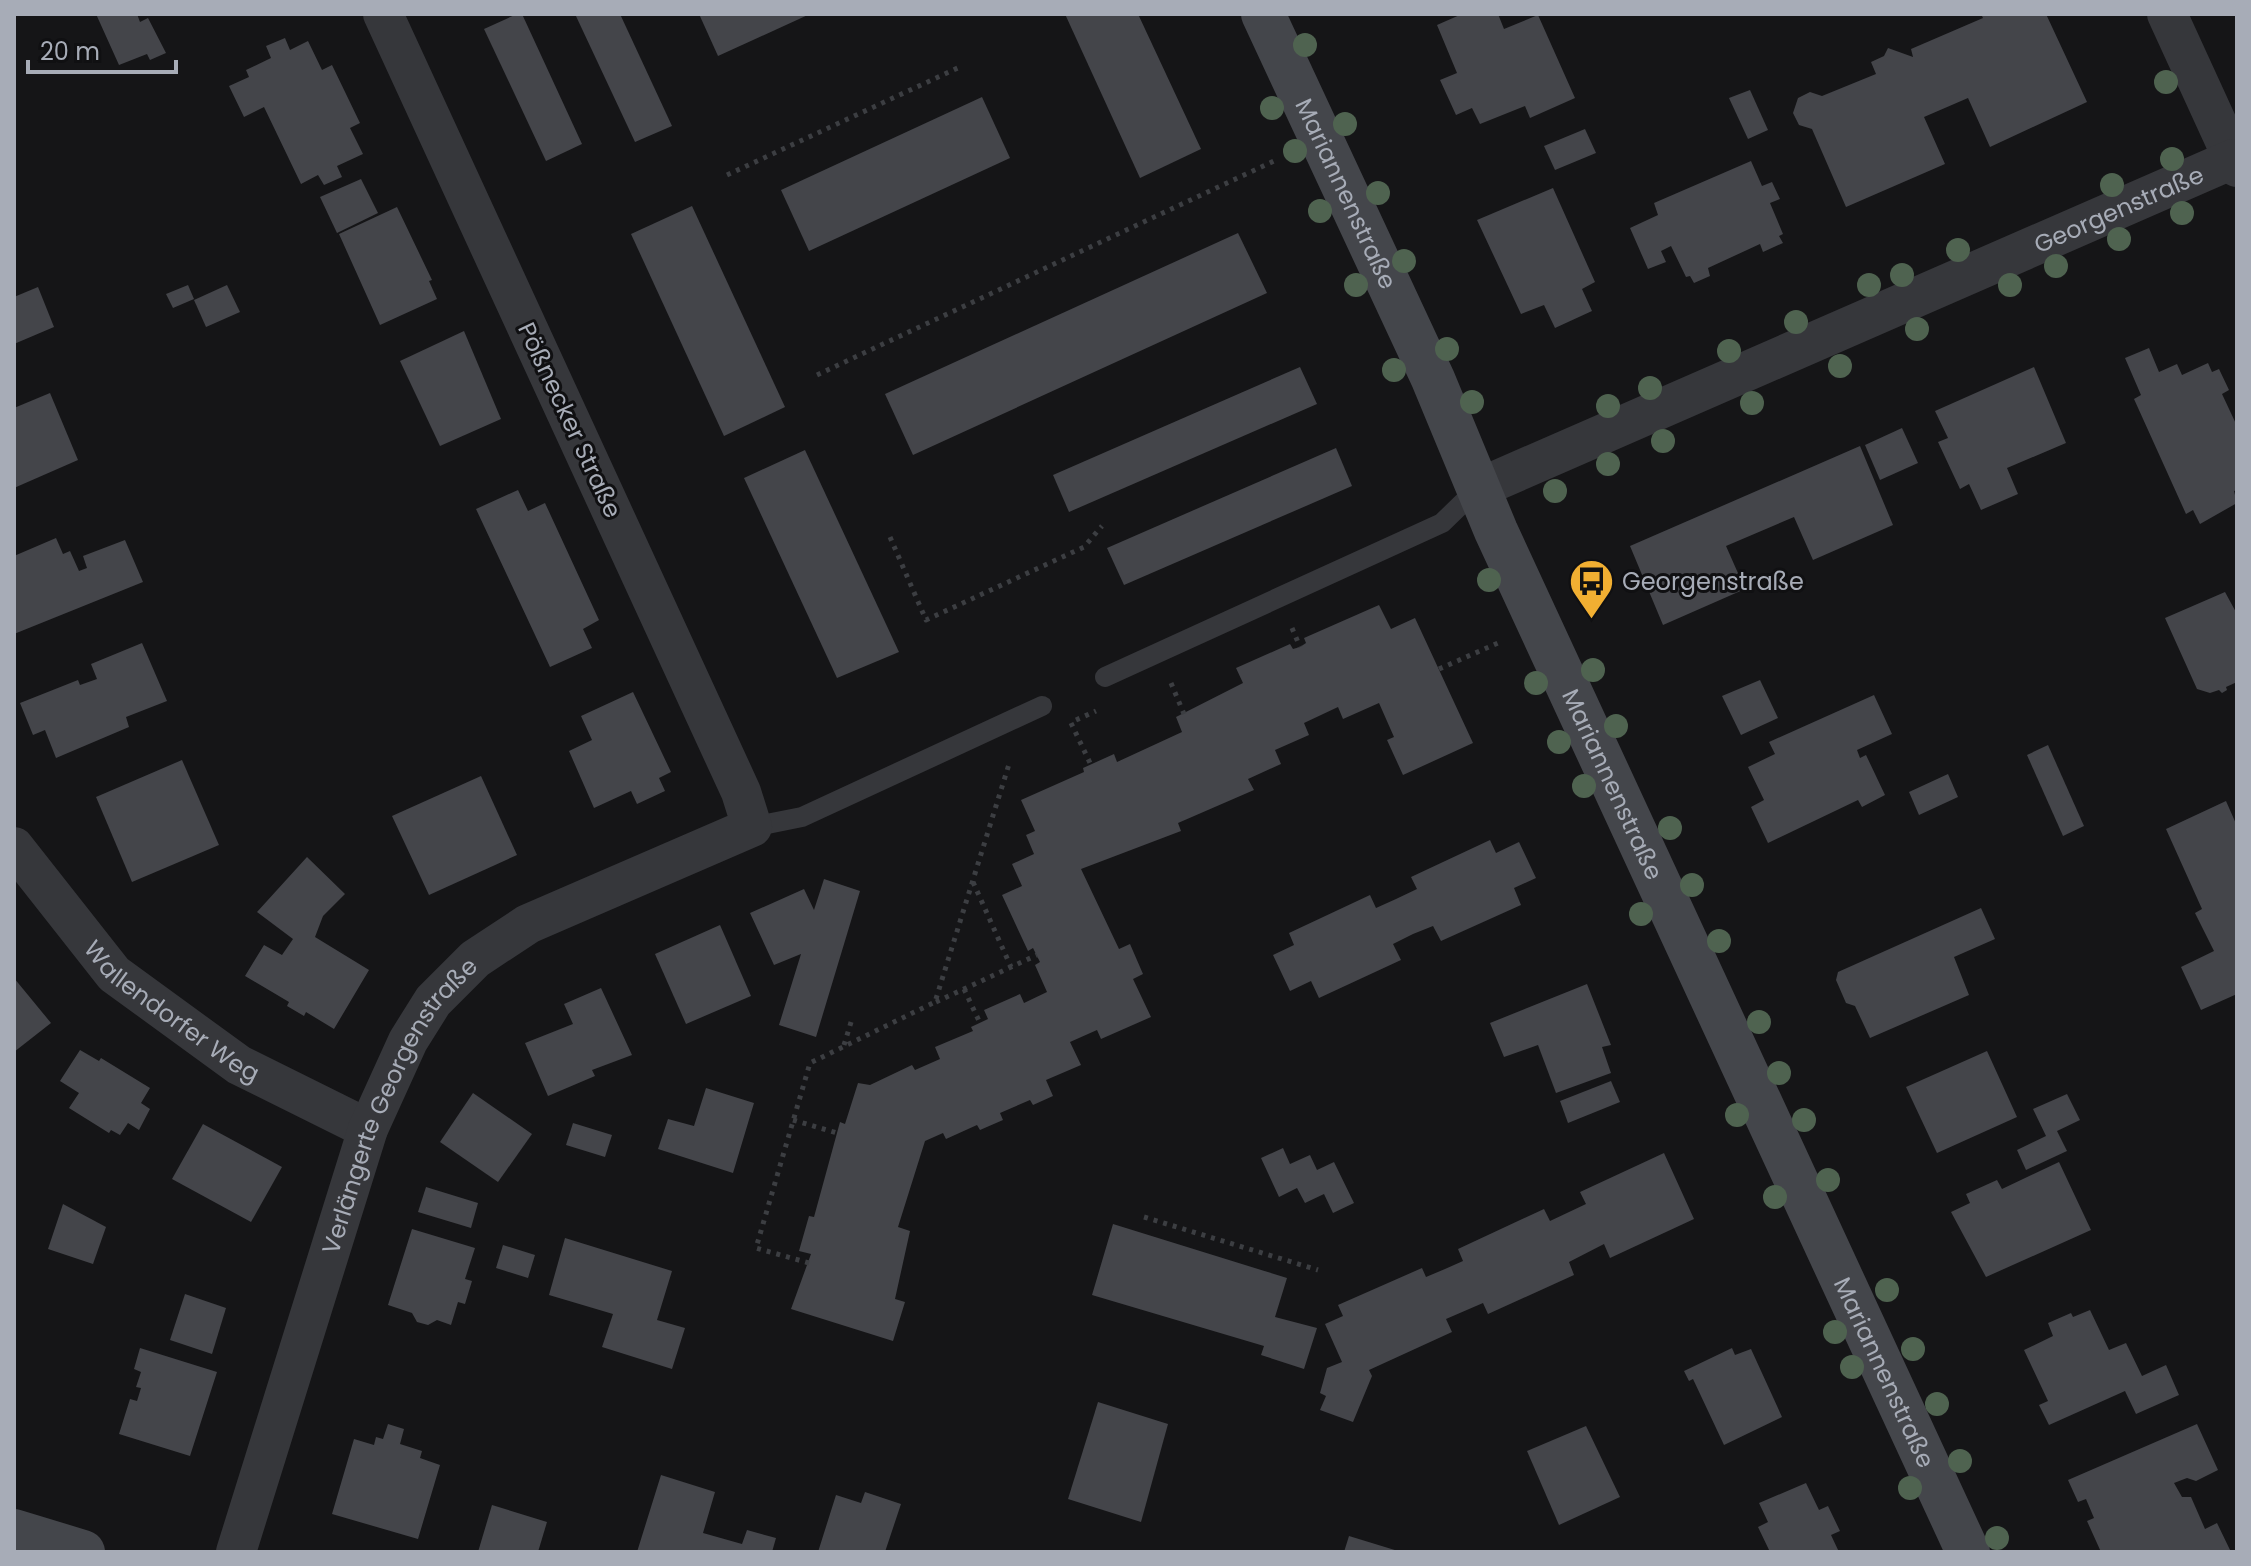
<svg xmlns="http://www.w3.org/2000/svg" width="2251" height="1566" viewBox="0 0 2251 1566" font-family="Poppins,sans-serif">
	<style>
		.building { fill: #44454a }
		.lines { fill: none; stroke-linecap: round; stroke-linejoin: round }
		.path { stroke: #3c3e42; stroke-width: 5; stroke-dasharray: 4 6; stroke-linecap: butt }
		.lane { stroke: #36373b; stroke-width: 20 }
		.street { stroke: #36373b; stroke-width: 40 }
		.secondary { stroke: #44464b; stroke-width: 44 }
		.tree { fill: #4f6350 }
		.labels { text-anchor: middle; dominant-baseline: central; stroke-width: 6; stroke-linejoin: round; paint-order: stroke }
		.street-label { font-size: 24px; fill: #a7acb7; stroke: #101012 }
		.poi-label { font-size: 24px; fill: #a7acb7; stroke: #101012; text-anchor: start }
	</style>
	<rect width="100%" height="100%" fill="#151517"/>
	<g class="building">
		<path d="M96,14H137L140,22L148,18L166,53L150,60L147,54L119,65Z"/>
		<path d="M517,14H522L582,144L546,161L484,29Z"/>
		<path d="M575,14H620L672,126L635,142Z"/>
		<path d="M699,14H810L718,56Z"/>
		<path d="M1065,14H1138L1201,149L1140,178Z"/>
		<path d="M1462,14H1498L1504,29L1538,15L1575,98L1530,118L1525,106L1480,124L1472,108L1456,115L1440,80L1457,73L1437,25Z"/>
		<path d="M1981,14H2046L2087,102L1990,147L1968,98L1924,117L1945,164L1846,207L1812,129L1799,125L1793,113L1798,98L1810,92L1822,96L1876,74L1871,62L1884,56L1888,48L1913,57L1911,49L1983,18Z"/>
		<path d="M285,38L290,50L308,41L322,70L332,65L360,123L350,128L363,154L337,166L342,177L324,185L318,175L301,184L264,107L244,117L229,86L249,77L246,70L271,58L266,46Z"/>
		<path d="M1750,90L1768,130L1748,139L1729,98Z"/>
		<path d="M982,97L1010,158L809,251L781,190Z"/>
		<path d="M1585,129L1596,153L1555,170L1544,146Z"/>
		<path d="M1751,161L1762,186L1772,182L1780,199L1770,203L1783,234L1779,236L1783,243L1763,252L1760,244L1708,268L1710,276L1694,283L1690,276L1686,277L1671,246L1661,251L1666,262L1648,269L1630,228L1658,215L1654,203Z"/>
		<path d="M361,179L378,213L337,233L320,197Z"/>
		<path d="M1553,188L1595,282L1582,289L1592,311L1555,328L1544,305L1521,314L1477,220Z"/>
		<path d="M692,206L785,407L724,436L631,234Z"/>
		<path d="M397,207L432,280L429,281L437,299L380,325L339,234Z"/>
		<path d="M1238,233L1267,293L913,455L885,394Z"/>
		<path d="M188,285L194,299L173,308L166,294Z"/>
		<path d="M227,285L240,312L206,327L194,300Z"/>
		<path d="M38,287L54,327L14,344V297Z"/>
		<path d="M464,331L501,419L440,446L400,361Z"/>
		<path d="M2149,348L2159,372L2177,364L2182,375L2208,363L2212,372L2219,369L2229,390L2222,394L2237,426V490L2234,491L2237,503L2200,524L2193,510L2186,514L2134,399L2141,395L2125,358Z"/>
		<path d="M1300,367L1317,404L1069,512L1053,475Z"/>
		<path d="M2034,367L2066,443L2007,468L2018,494L1981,510L1969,484L1960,489L1938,442L1948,438L1935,411Z"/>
		<path d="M50,393L78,460L14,488V408Z"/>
		<path d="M1902,428L1918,463L1880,480L1865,445Z"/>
		<path d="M1860,446L1893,525L1813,560L1794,517L1726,546L1745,589L1663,625L1630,546Z"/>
		<path d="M1336,448L1352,486L1124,585L1107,548Z"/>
		<path d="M805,450L899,652L837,678L744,478Z"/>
		<path d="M518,490L528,511L545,503L599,620L583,629L592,648L550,667L476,509Z"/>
		<path d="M56,538L63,554L70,551L79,571L87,568L83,556L125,540L143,582L14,634V556Z"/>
		<path d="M2225,592L2237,614V682L2226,687L2227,690L2222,693L2219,690L2210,693L2197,689L2165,618Z"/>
		<path d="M1379,605L1391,629L1415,618L1473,743L1403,775L1387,740L1394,737L1379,703L1343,719L1338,707L1304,723L1309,735L1275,750L1281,764L1248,779L1254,790L1178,823L1181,831L1081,869L1119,949L1130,944L1143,974L1133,979L1151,1017L1101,1039L1097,1030L1070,1042L1081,1065L1046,1080L1053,1096L1033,1105L1030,1100L1000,1113L1003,1120L980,1130L977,1125L946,1139L943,1133L925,1141L898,1227L910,1231L895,1299L905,1302L893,1341L791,1309L811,1254L799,1251L809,1216L814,1217L840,1122L845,1124L858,1083L870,1085L912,1065L915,1070L940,1059L935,1047L973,1031L971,1027L988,1019L984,1010L1020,994L1024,1003L1047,992L1035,965L1040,962L1033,948L1028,951L1002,895L1022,886L1012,864L1034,854L1026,835L1035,831L1021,800L1084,772L1083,768L1114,754L1117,762L1182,732L1176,717L1243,683L1236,668L1290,644L1293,649L1300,647L1306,643L1304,638Z"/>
		<path d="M142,643L167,701L126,717L129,727L56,758L45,730L33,735L20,703L78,680L80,685L97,679L91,664Z"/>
		<path d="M1760,680L1778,718L1741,735L1722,696Z"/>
		<path d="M633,692L671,772L659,778L665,791L637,804L631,791L594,808L569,751L592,740L581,716Z"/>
		<path d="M1874,695L1892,734L1857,750L1860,758L1866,755L1885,795L1862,807L1858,800L1768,843L1751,807L1764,800L1748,767L1775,754L1769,742Z"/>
		<path d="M2048,745L2084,826L2063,836L2027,755Z"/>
		<path d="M182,760L219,845L132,882L96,797Z"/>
		<path d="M1948,774L1958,797L1919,815L1909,792Z"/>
		<path d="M481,776L517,855L429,895L392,816Z"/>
		<path d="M2226,801L2237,826V994L2201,1010L2181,967L2214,951L2195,913L2202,909L2166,829Z"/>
		<path d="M1490,840L1496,853L1519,842L1536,878L1514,888L1521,905L1441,941L1433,926L1413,934L1393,944L1401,960L1319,998L1311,981L1290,991L1273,955L1294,945L1289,933L1370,895L1376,908L1396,899L1417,889L1411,877Z"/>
		<path d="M307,857L345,894L323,916L315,937L369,970L334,1029L306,1012L304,1016L287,1006L289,1002L245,976L264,945L282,955L293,939L257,912Z"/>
		<path d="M824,879L860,891L816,1037L779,1025L801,954L774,965L750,913L804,889L814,910Z"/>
		<path d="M1981,908L1995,939L1954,957L1969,995L1870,1038L1855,1006L1846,1003L1836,980L1838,972Z"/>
		<path d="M720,925L751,996L686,1024L655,954Z"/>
		<path d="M14,978L51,1023L14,1052Z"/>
		<path d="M1587,984L1611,1045L1602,1047L1611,1073L1556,1093L1538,1045L1504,1057L1490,1023Z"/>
		<path d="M601,988L632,1055L592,1070L595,1076L548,1096L525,1043L573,1024L564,1004Z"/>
		<path d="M80,1050L99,1061L101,1058L150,1088L141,1103L150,1109L139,1130L128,1123L120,1135L111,1130L109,1133L69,1108L79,1093L60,1081Z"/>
		<path d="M1987,1051L2017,1117L1937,1153L1906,1087Z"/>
		<path d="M1611,1081L1620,1102L1568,1123L1560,1101Z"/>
		<path d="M706,1088L754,1103L733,1173L658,1149L668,1119L694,1126Z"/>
		<path d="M473,1093L532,1134L498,1182L440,1142Z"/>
		<path d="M2067,1094L2080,1120L2057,1131L2067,1151L2026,1170L2017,1150L2046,1136L2033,1109Z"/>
		<path d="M573,1123L612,1135L605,1157L566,1145Z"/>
		<path d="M203,1124L282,1167L251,1222L172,1179Z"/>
		<path d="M1283,1148L1290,1164L1310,1155L1317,1170L1334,1162L1354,1203L1333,1213L1324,1194L1305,1203L1297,1188L1279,1197L1261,1158Z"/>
		<path d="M1664,1153L1694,1219L1610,1258L1604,1244L1569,1262L1574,1275L1488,1314L1483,1303L1446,1319L1452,1332L1369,1370L1372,1376L1353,1422L1320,1410L1326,1396L1320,1393L1327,1368L1342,1362L1325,1324L1343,1316L1338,1305L1422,1268L1426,1277L1445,1269L1463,1261L1458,1249L1544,1209L1550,1221L1586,1204L1580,1192Z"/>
		<path d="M2059,1162L2091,1230L1986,1277L1951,1212L1970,1203L1966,1194L1997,1180L2002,1189Z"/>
		<path d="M426,1187L478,1203L471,1228L418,1212Z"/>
		<path d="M63,1204L106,1227L93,1264L48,1249Z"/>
		<path d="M1113,1224L1287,1278L1275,1317L1317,1328L1304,1369L1261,1355L1264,1346L1092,1295Z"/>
		<path d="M412,1229L475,1248L465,1279L472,1281L465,1304L458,1302L451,1325L437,1320L428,1325L417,1322L412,1313L388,1305Z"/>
		<path d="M565,1238L672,1271L657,1320L685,1328L672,1369L602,1347L613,1314L549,1295Z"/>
		<path d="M503,1245L535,1255L528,1278L496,1268Z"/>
		<path d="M185,1294L226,1308L212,1354L170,1340Z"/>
		<path d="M2090,1310L2109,1350L2126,1343L2142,1376L2166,1365L2179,1395L2136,1414L2125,1391L2049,1425L2039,1405L2048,1401L2024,1350L2053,1336L2048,1323L2071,1313L2073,1317Z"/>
		<path d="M140,1348L217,1372L190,1456L119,1434L130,1399L137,1401L141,1388L136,1387L141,1372L134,1369Z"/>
		<path d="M1732,1348L1735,1355L1751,1349L1782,1417L1724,1445L1693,1379L1689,1381L1684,1371Z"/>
		<path d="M1098,1402L1168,1424L1141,1522L1068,1499Z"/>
		<path d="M388,1424L404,1429L400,1444L422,1451L420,1458L440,1465L418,1539L332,1514L354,1439L374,1445L376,1437L383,1439Z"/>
		<path d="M2197,1424L2218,1470L2196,1481L2187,1478L2174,1483L2182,1497H2191L2205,1529L2217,1523L2231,1552H2101L2087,1521L2094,1518L2086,1499L2078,1502L2068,1480Z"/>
		<path d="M1586,1426L1620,1497L1559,1525L1527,1451Z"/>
		<path d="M661,1475L715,1492L703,1533L742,1544L747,1530L776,1538L772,1552H637Z"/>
		<path d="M1806,1483L1819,1510L1828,1506L1840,1531L1831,1535L1839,1552H1770L1758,1527L1768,1522L1759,1503Z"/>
		<path d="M865,1492L901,1504L885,1552H818L836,1495L861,1503Z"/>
		<path d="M492,1505L547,1522L538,1552H478Z"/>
		<path d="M1349,1536L1398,1551V1552H1344Z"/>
	</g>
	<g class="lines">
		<g class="path">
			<path d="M727,175L962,66"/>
			<path d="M817,375L1276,160"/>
			<path d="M890,537L926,620L1084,547L1102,526"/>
			<path d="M1292,628L1300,647"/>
			<path d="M1439,669L1498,643"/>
			<path d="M1171,683L1184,714"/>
			<path d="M1076,720L1096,711"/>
			<path d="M1071,723L1091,765"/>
			<path d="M973,882L1011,967"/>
			<path d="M964,989L980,1023"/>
			<path d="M936,1002L1037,955"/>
			<path d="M844,1045L852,1019"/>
			<path d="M793,1120L837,1133"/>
			<path d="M1144,1217L1318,1270"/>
			<path d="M809,1263L756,1248L810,1063L935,1002L1010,761"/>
		</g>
		<g class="lane">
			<path d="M1105,677L1442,523L1477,489"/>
			<path d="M752,827L802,817L1042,706"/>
		</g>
		<g class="street">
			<path d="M2167,14L2237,167"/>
			<path id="s1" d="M1477,489L2233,159"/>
			<path id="s2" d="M14,847L114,974L239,1065L368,1129"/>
			<path id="s3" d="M236,1552L368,1129L408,1041L433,1001L475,959L528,924L752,827L741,792L383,14"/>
		</g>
		<g class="secondary">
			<path id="s4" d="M1263,14L1433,379L1496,531L1968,1552"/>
			<path d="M14,1531L83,1552"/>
		</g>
	</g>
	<g class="tree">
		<circle cx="1305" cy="45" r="12"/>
		<circle cx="2166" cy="82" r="12"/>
		<circle cx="1272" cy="108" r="12"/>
		<circle cx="1345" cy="124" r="12"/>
		<circle cx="1295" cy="151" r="12"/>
		<circle cx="2172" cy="159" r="12"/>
		<circle cx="2112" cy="185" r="12"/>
		<circle cx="1378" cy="193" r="12"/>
		<circle cx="1320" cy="211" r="12"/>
		<circle cx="2182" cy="213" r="12"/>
		<circle cx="2119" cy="239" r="12"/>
		<circle cx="1958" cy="250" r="12"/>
		<circle cx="1404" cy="261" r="12"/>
		<circle cx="2056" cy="266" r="12"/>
		<circle cx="1902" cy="275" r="12"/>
		<circle cx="1356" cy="285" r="12"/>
		<circle cx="1869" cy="285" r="12"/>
		<circle cx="2010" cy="285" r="12"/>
		<circle cx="1796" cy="322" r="12"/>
		<circle cx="1917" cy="329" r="12"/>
		<circle cx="1447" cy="349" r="12"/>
		<circle cx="1729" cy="351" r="12"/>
		<circle cx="1840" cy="366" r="12"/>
		<circle cx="1394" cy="370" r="12"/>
		<circle cx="1650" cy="388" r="12"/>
		<circle cx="1472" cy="402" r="12"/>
		<circle cx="1752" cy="403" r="12"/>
		<circle cx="1608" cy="406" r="12"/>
		<circle cx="1663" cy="441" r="12"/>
		<circle cx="1608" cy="464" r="12"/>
		<circle cx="1555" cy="491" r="12"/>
		<circle cx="1489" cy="580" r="12"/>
		<circle cx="1593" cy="670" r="12"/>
		<circle cx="1536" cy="683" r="12"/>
		<circle cx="1616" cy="726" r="12"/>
		<circle cx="1559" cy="742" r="12"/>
		<circle cx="1584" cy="786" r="12"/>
		<circle cx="1670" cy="828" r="12"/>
		<circle cx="1692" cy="885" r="12"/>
		<circle cx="1641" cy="914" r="12"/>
		<circle cx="1719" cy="941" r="12"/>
		<circle cx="1759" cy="1022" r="12"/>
		<circle cx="1779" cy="1073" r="12"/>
		<circle cx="1737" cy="1115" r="12"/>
		<circle cx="1804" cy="1120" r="12"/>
		<circle cx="1828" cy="1180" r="12"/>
		<circle cx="1775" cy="1197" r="12"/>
		<circle cx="1887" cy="1290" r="12"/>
		<circle cx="1835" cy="1332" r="12"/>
		<circle cx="1913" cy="1349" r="12"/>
		<circle cx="1852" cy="1367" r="12"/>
		<circle cx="1937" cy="1404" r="12"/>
		<circle cx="1960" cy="1461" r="12"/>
		<circle cx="1910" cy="1488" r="12"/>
		<circle cx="1997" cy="1538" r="12"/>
	</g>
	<defs>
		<symbol id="bus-pin" viewBox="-11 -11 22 30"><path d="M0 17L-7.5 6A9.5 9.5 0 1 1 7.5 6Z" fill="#f1af32" stroke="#101012"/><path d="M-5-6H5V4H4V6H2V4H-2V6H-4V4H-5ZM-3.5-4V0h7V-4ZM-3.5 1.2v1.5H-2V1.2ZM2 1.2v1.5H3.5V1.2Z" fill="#111"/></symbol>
	</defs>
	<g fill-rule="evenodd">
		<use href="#bus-pin" x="1566" y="556" width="51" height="69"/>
	</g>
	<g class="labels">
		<g class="street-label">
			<text stroke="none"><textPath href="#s4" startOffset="198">Mariannenstraße</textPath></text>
			<text stroke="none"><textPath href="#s1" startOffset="700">Georgenstraße</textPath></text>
			<text transform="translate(570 420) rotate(65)">Pößnecker Straße</text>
			<text stroke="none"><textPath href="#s4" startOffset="846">Mariannenstraße</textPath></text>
			<text stroke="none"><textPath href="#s2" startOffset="230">Wallendorfer Weg</textPath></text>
			<text stroke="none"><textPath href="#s3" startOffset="478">Verlängerte Georgenstraße</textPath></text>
			<text stroke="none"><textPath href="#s4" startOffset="1494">Mariannenstraße</textPath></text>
		</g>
		<g class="poi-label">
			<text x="1622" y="581">Georgenstraße</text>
		</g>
	</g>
	<rect width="2251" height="1566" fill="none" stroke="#a7acb7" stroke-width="32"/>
	<path d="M28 60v12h148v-12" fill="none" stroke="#a7acb7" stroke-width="4"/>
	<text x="40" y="60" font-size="24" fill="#a7acb7" stroke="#101012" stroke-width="6" paint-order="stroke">20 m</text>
</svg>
